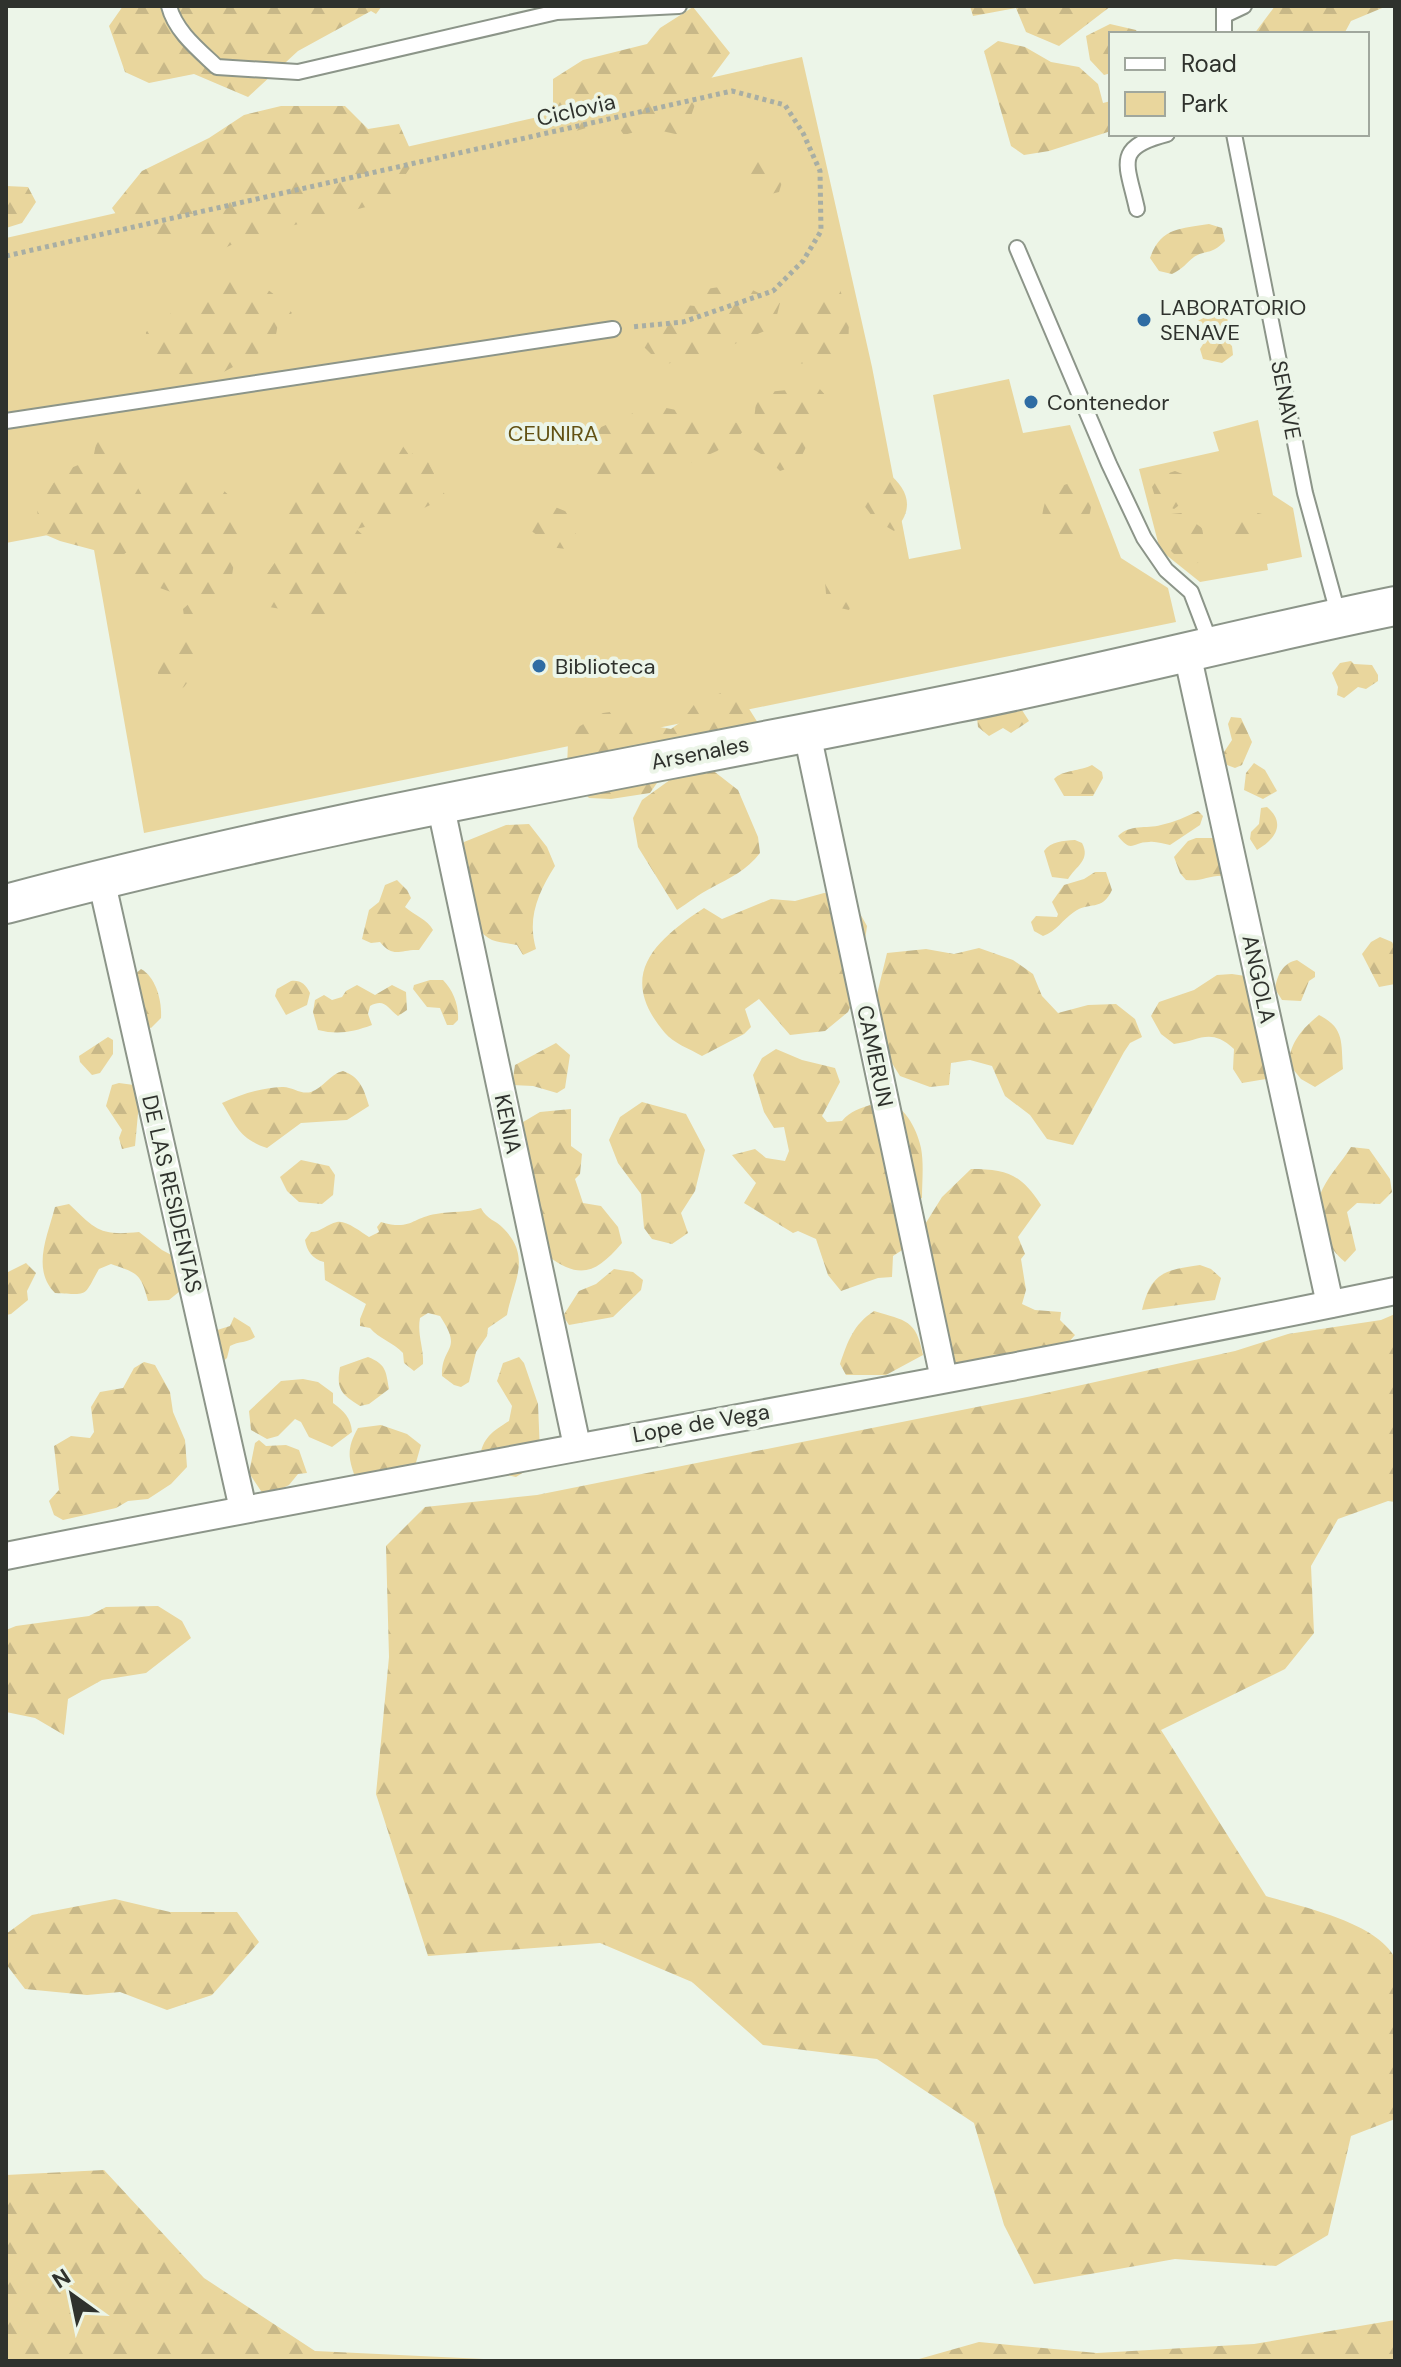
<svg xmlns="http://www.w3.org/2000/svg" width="1401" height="2367" viewBox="0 0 1401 2367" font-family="'DM Sans',sans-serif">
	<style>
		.green { fill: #e9d69d }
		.forest { fill: url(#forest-firs) }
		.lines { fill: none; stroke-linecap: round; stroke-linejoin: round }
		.lane-casing { stroke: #8c9589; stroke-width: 18 }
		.street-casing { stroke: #8c9589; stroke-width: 30 }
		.secondary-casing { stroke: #8c9589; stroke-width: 42 }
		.path { stroke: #a8aea4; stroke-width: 5; stroke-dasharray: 4 4; stroke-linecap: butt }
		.lane { stroke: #fff; stroke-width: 14 }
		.street { stroke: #fff; stroke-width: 26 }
		.secondary { stroke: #fff; stroke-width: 38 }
		.poi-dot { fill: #2f6ca3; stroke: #ecf5e8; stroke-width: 3 }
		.labels { text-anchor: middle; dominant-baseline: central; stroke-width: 8; stroke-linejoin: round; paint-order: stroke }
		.street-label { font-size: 22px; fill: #2f322d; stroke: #ecf5e8 }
		.poi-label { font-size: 22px; fill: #2f322d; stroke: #ecf5e8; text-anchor: start }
		.park-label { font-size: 22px; fill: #625113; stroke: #ecf5e8 }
	</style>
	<defs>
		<pattern id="forest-firs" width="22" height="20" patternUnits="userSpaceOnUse" patternTransform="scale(2)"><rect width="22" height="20" fill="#e9d69d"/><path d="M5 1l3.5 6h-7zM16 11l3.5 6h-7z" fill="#c8b888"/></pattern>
	</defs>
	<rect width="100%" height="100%" fill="#ecf5e8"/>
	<g class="green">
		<path d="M802,57L872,367L909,559L961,549L933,395L1009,379L1023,433L1070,425L1121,558L1168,588L1176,622L144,833L90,527L6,543V238Z"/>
		<path d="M1258,420L1273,495L1293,508L1302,557L1267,564L1268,570L1200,582L1160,550L1139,469L1219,451L1213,432Z"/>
	</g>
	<g class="forest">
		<path d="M123,6H382L376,14L371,11L298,51L248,97L194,74L149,83L125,72L109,26Z"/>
		<path d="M970,6H1111L1059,46L1026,32L1016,8L973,16Z"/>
		<path d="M1275,6H1387L1351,21L1344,34H1254Z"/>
		<path d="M693,7L730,53L698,96L684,136L649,128L624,135L619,128H586L553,138V79L583,60L647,44L660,28Z"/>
		<path d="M1110,24L1136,30L1138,34H1111V73L1104,75L1090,60L1086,36Z"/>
		<path d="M998,41L1025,47L1051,62L1079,67L1098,84L1103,103L1111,101V131L1049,151L1024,155L1011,146L984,51Z"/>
		<path d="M281,106H345L368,129L399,124L415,160L391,197L366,207L247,237L225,248L151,234L130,236L112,208L142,171L209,138L244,115Z"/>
		<path d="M757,159L771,162L785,173L779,192L767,195L745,187L748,165Z"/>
		<path d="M6,186L28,187L36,202L22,223L6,228Z"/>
		<path d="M1209,224L1222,228L1225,241C1210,256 1207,249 1194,257C1186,263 1183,269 1172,274L1159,271L1150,258C1161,227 1180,229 1209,224Z"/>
		<path d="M232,277C263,284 271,289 292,313L278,324L274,345L218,375L194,380H164L145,362L146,332L213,282Z"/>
		<path d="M838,283L849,318L848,360L795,364L779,330L809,295Z"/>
		<path d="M740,284L780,303L774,327L714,353L662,365L644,347L648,326L676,304L704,307L706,289Z"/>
		<path d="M1209,315L1227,317L1229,330L1225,339L1232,346L1233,355L1222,363L1203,359L1200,349L1205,341L1198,336L1196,322Z"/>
		<path d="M818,387L828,398C817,421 809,443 797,465L780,471L766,457L751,448L757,393Z"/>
		<path d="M652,405L748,425L739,436L717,451L643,484L583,473L595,456L585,434Z"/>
		<path d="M97,439L117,451L147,504L148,511L159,478L213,474L223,490L243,508L227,606L185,624L183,609L193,600L124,575L144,548V540L120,557L60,541L39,532L37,507L61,472L93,459Z"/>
		<path d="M400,442L409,455L424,449L429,464L446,497L404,518L356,529L370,541L354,575L361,592L347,620L269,607L266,575L283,551L284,518L296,484L311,464C319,464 329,464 337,462C352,460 360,451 376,457Z"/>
		<path d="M1175,471L1190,477V497L1174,509L1156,500L1152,487L1160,476Z"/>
		<path d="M887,472C909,490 915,509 894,531L875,520L863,504L870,485Z"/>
		<path d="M1074,482L1088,489C1097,515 1085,525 1067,542L1049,541C1038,521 1042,509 1050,489Z"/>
		<path d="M555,507L570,513V523L582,546L575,550L549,547V537L537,535L527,528L531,517Z"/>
		<path d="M1241,509L1262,514L1263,534L1254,548L1234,547L1224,534L1226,519Z"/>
		<path d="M1181,513L1202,528L1207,556L1196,564C1168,558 1161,541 1161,515Z"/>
		<path d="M844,581L856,595L849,610L827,605L825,582Z"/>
		<path d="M191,635L206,658L184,687L171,695L160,682L153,653L166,639Z"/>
		<path d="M1351,661L1354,664L1372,665L1378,675V681L1366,689L1358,687L1344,698L1337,695L1338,687L1332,673L1340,663Z"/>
		<path d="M724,692L741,696L763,731L657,783L650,793L611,799L589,798L573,781L567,768L568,742L573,730L603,713L610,712L629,716L649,725L671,729L682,721L696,702Z"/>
		<path d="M1020,707L1029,721L1011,733L1003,728L989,736L978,727L977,718Z"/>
		<path d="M1231,717L1241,718L1252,742L1242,765L1235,768L1227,765L1222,755L1232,740L1228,724Z"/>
		<path d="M1254,763L1265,770L1277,791L1263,799L1244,790L1246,773Z"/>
		<path d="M1092,765L1102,772L1103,778L1093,796H1064L1054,779C1062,770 1081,771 1092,765Z"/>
		<path d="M711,769L738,790L758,837L760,853C747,870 730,878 711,888C699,894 688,903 677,910L638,847L633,818L642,800L674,777Z"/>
		<path d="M1267,807C1286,823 1276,839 1257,850L1250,839L1251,832L1259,824L1261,808Z"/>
		<path d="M1198,811L1203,816L1200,825L1170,845C1163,844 1156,841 1149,842C1132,842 1132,854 1118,836C1130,824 1146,829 1161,825C1174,822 1186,817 1198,811Z"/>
		<path d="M529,824L547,847L555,866C538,893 527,918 536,949L523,955L517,945C509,943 499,943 492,940C464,927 457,867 464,842L506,825Z"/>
		<path d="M1196,838H1215L1226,876C1211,874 1202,882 1186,880L1180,873L1174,857L1188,841Z"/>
		<path d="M1075,840L1082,843C1091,860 1076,866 1068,879L1052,877L1044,851C1051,841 1063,841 1075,840Z"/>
		<path d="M1095,872H1106L1112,890C1102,912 1089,901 1074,912C1063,919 1056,932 1043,936L1034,931L1031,922L1036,916L1057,917L1058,914L1052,902L1064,885L1084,879Z"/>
		<path d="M397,880L407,890L411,898L405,907C415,916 427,919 433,930L419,950C400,949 394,959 380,942L371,943L362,939L369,910L379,902L385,885Z"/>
		<path d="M824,893L850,896L867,926L858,990L848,1012L825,1031L790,1035L759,999L745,1009L751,1027L744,1034L702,1056C690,1049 673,1043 665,1033C616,976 654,941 704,908L722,919L771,899L795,901Z"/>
		<path d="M1380,937L1392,942L1395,948V984L1379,987L1362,954L1371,942Z"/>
		<path d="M979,948L1013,960L1033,974L1042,996L1058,1013L1088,1005L1116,1004L1135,1019L1142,1037L1130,1043L1124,1052L1073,1145L1047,1139L1030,1115L1005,1096L992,1066L970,1060L951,1063L949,1085L930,1087L900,1076L878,1041L872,1015L887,953L926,949L954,954Z"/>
		<path d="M1297,960L1315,972V977L1309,981L1301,1001L1282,1000L1275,989C1277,975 1283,963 1297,960Z"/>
		<path d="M141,969C156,977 162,1001 161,1018L151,1028L146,1026L133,976Z"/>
		<path d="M1232,974L1259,978L1277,1067L1266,1079L1242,1083L1233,1069L1234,1049C1210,1027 1200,1041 1174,1044L1161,1034L1151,1016L1159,1002L1194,990L1217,975Z"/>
		<path d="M430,980H443C453,990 459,1005 458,1020L453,1025H447L440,1008L427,1007L413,989L414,985Z"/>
		<path d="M291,981C301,980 305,984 310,993L307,1005L286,1015L275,996L277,989Z"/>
		<path d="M357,985L375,995L392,985L406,992L407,1010L398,1016C387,1008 385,998 370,1006L368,1014L372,1025C353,1032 338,1035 318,1030L313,1012L315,1000L324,995L332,1000L342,997L346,991Z"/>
		<path d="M1319,1015C1345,1028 1341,1043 1343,1069L1315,1087L1301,1079L1288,1063C1292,1040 1302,1029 1319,1015Z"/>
		<path d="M108,1037L113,1040V1054L100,1073L92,1075L80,1062L79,1056Z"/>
		<path d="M556,1043L570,1055L565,1088L557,1093L533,1086L512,1085L515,1065Z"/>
		<path d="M776,1049L802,1060L835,1068L840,1082L822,1116L827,1122L842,1121C850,1111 861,1108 873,1104C899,1094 916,1125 921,1148C924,1164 922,1182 922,1198L910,1205V1245L893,1256L892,1277L878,1278L841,1291L828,1275L816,1239L798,1231L793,1233L744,1203L756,1183L732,1155L755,1149L766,1158L785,1161L789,1151L784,1127L774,1128L764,1112L753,1075L762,1058Z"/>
		<path d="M343,1071C360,1077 364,1089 369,1106L347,1120L301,1123L267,1148C240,1139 236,1126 222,1103C242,1094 260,1088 282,1087C291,1086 301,1095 311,1092C323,1088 330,1074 343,1071Z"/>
		<path d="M119,1083L134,1085L140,1092L135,1146L122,1149L119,1138L122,1130L106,1106L112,1085Z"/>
		<path d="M642,1102L686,1114L705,1150L695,1191L681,1213L688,1233L672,1244L652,1239L644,1228L641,1194L618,1163L609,1140L620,1117Z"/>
		<path d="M571,1109V1146L582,1154L580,1174L575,1179L583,1203L601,1206L618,1227L622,1243C597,1272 581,1281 548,1256L518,1125L540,1112Z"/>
		<path d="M1351,1147L1369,1149L1390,1179L1392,1192L1380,1204L1357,1203L1347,1212L1356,1250L1345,1262C1327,1247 1311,1218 1320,1195C1326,1178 1342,1162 1351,1147Z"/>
		<path d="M301,1160L329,1166L335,1175L333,1195L322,1204L299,1202L287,1191L280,1177Z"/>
		<path d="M971,1169C1007,1169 1021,1174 1041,1205L1018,1237L1025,1254L1021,1259L1026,1290L1022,1304L1035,1310L1061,1312L1060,1320L1075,1335L1056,1357L964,1380L947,1351L919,1234L942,1197Z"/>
		<path d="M69,1204C96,1230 100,1236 139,1232L162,1250L177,1258L185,1287L169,1300L148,1301C141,1273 137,1273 111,1264L99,1269C83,1297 90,1295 55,1293C31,1269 48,1235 55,1207Z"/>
		<path d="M481,1208C487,1220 496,1220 504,1229C532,1258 513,1282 507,1315L488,1328L487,1336L476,1352L469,1382L461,1387L454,1385L442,1376C441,1345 464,1352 440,1316L428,1313L420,1318C417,1335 424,1348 423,1364L414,1371L404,1363L403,1353C393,1342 379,1339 370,1328L360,1326V1319L366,1304L325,1280L324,1262C312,1259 307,1251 305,1240L311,1232C321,1232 327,1224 337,1222C346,1220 361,1232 369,1237L379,1232L377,1227L381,1222C411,1231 411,1218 436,1214C452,1211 467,1213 481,1208Z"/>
		<path d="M26,1263L36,1273L27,1291L28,1300L11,1314L6,1315V1273Z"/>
		<path d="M1200,1265L1211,1269L1221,1278L1215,1300L1142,1310C1151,1273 1164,1270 1200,1265Z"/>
		<path d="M614,1269L633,1272L643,1280L641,1290L613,1317L569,1325L563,1316L579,1291L596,1284Z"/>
		<path d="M874,1311C906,1321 916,1319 923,1355L886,1375H846L840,1364C848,1341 853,1325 874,1311Z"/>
		<path d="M1395,1314V1502L1388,1501L1338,1519L1311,1566L1314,1633L1285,1669L1161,1730L1266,1896C1302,1907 1377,1922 1395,1958V2119L1351,2136L1328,2235L1276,2266L1175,2259L1034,2284L1004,2225L974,2123L877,2059L763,2045L692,1982L600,1943L428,1956L376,1794L389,1657L386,1546L425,1507L537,1495L1032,1396L1235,1351L1288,1334L1381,1320Z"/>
		<path d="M234,1317L250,1327L255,1337C247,1343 239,1341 230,1346L227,1358L221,1363L214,1331L230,1326Z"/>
		<path d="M368,1357C386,1364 386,1371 389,1389L369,1404L360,1406C341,1394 336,1389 340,1367Z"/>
		<path d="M519,1357L524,1363L538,1404L540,1452L532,1467L516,1477L497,1473L480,1458C482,1438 493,1431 509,1421L512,1406L497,1381L503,1363Z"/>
		<path d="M144,1362L155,1365L170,1392L173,1412L185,1440L187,1467L171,1484L148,1499L128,1501L116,1508L63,1520L54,1515L49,1501L59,1490L54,1446L71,1436L90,1438L94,1432L91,1407L100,1392L123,1388L134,1368Z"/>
		<path d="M303,1379L318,1382L333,1393V1403C344,1411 351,1418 352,1432L332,1447L309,1437L301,1422L295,1419L278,1436L267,1439L251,1430L249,1411L281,1381Z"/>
		<path d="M381,1425L407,1434L421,1445L413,1473L357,1482C348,1459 346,1449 358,1428Z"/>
		<path d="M259,1440L266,1446L286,1445L299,1450L307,1473L298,1474L289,1485L265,1497L249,1473L255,1443Z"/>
		<path d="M158,1606L182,1621L191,1638L146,1673L102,1680L68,1699L64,1735L35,1718L6,1712V1630L16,1626L89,1616L106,1607Z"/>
		<path d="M115,1899L170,1912H237L259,1942L212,1995L167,2010L120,1992L87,1995L25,1989L6,1964V1934L32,1915Z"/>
		<path d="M104,2170L204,2278L315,2351L527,2361H6V2175Z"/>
		<path d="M1395,2320V2361H912L979,2342L1097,2353L1254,2344Z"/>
	</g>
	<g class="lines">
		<defs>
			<g id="lane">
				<path d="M169,6C175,31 199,50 217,67L298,72L557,12L679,6"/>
				<path d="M1225,15L1244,6"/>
				<path d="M1224,34V6"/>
				<path d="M1234,134L1305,493L1339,617"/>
				<path d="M1137,209C1127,163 1113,148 1167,134"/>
				<path d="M1017,248L1109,464L1144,538L1166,570L1191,592L1212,647"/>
				<path d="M6,421L613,329"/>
			</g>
			<g id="street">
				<path d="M1187,653L1330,1304"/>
				<path d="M807,733L944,1379"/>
				<path d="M440,803L577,1446"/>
				<path d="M101,879L243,1509"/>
				<path d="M6,1556C468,1464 933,1387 1395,1291"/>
			</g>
			<path id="secondary" d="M6,904C319,820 639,768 956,703C1103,674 1248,636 1395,606"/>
		</defs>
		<use href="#lane" class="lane-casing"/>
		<use href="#street" class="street-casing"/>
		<use href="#secondary" class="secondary-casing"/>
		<path class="path" d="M6,256L732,91L785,105L803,133L820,171L821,231L803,261L773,291L683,322L631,327"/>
		<use href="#lane" class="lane"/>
		<use href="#street" class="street"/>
		<use href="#secondary" class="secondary"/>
	</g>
	<g class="poi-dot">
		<circle cx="1144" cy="320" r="8"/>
		<circle cx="1031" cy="402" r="8"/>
		<circle cx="539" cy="666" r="8"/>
	</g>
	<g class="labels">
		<g class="street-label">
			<text transform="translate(576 110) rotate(-13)">Ciclovia</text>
			<text transform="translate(1286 400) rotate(79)">SENAVE</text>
			<text transform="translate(700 753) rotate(-11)">Arsenales</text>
			<text transform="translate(1259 979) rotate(78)">ANGOLA</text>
			<text transform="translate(875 1056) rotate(78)">CAMERUN</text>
			<text transform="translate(508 1124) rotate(78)">KENIA</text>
			<text transform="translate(172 1194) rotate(77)">DE LAS RESIDENTAS</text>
			<text transform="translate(701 1423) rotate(-10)">Lope de Vega</text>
		</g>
		<g class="poi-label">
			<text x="1160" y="307">LABORATORIO<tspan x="1160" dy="25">SENAVE</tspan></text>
			<text x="1047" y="402">Contenedor</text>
			<text x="555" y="666">Biblioteca</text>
		</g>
		<g class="park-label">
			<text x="553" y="433">CEUNIRA</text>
		</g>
	</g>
	<rect width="1401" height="2367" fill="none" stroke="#2f322d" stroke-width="16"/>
	<rect x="1109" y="32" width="260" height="104" fill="#ecf5e8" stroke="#a0a79d" stroke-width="2"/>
	<rect x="1125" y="58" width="40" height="12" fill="#ffffff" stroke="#a0a79d" stroke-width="2"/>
	<text x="1181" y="72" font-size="24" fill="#2f322d">Road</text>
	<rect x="1125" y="92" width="40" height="24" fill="#e9d69d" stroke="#a0a79d" stroke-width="2"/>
	<text x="1181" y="112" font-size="24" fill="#2f322d">Park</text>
	<g transform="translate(72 2295) rotate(327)" stroke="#ecf5e8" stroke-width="6" paint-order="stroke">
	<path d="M0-6L14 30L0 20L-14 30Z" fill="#2f322d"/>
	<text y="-12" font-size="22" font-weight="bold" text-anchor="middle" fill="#2f322d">N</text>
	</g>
</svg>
